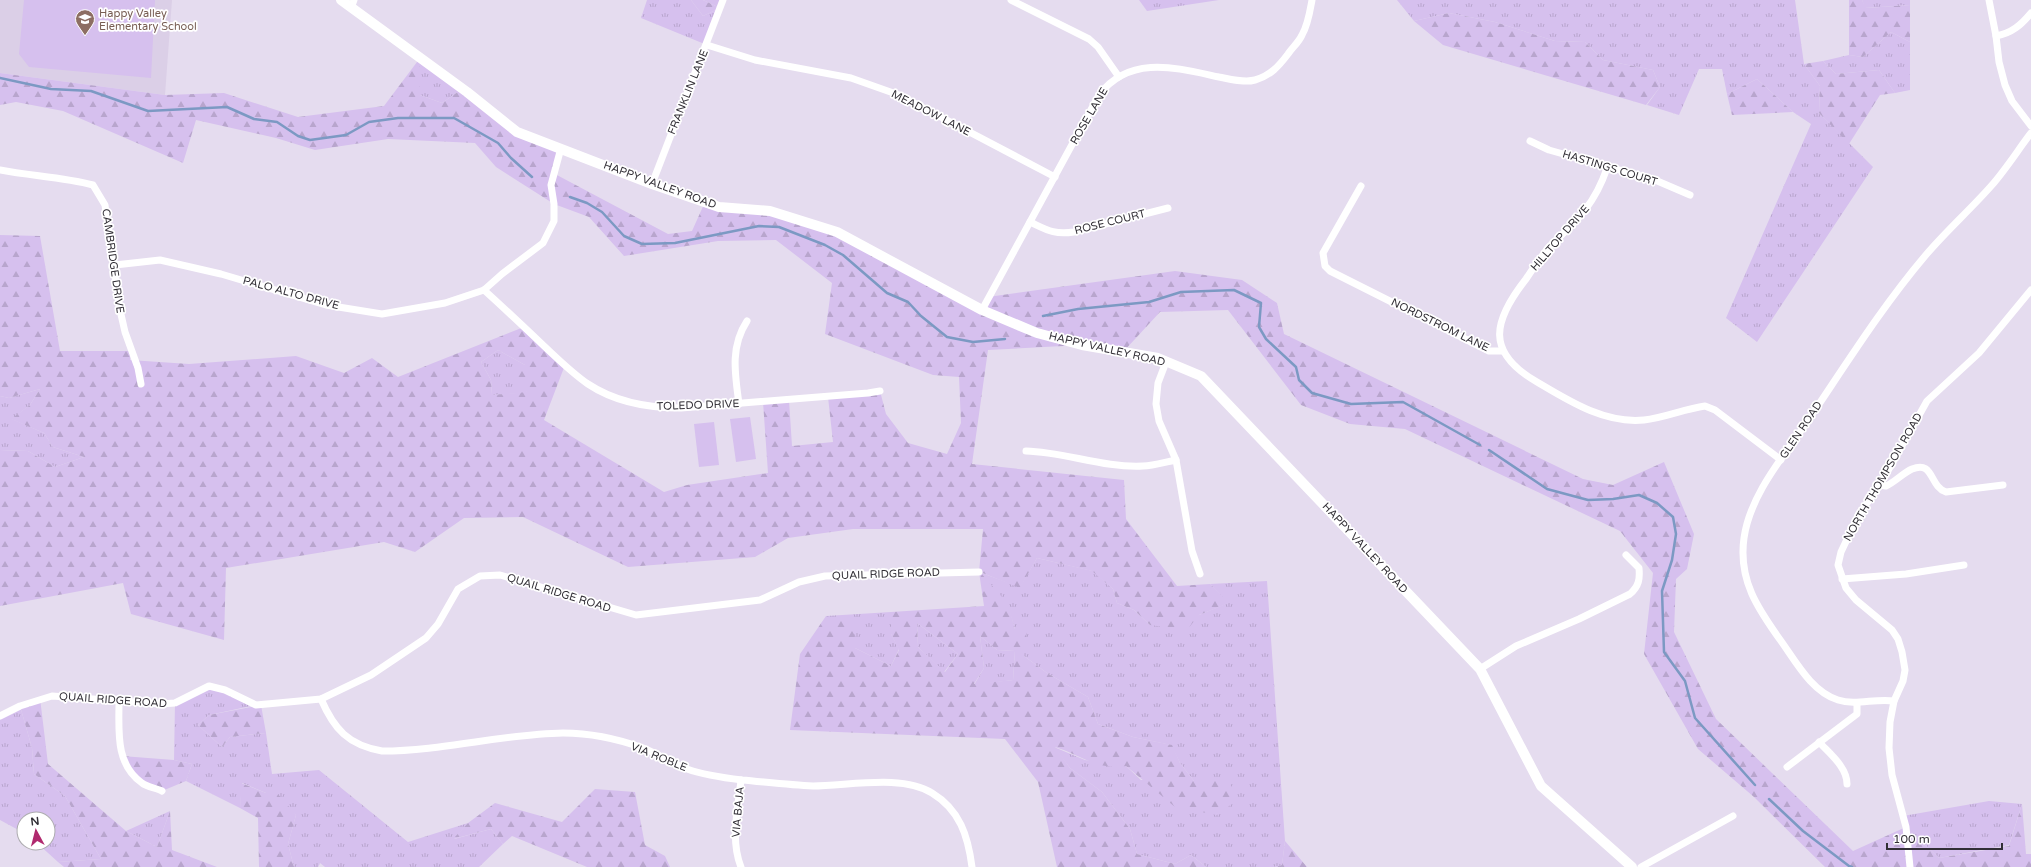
<svg xmlns="http://www.w3.org/2000/svg" width="2031" height="867" viewBox="0 0 2031 867" font-family="'Varela Round',sans-serif">
	<style>
		.built { fill: #dbcfe7 }
		.grass { fill: url(#grass-tufts) }
		.forest { fill: url(#forest-firs); fill-rule: evenodd }
		.pitch { fill: #d6c0ee }
		.lines { fill: none; stroke-linecap: round; stroke-linejoin: round }
		.stream { stroke: #7c99c3; stroke-width: 2.5 }
		.street { stroke: #fff; stroke-width: 7 }
		.secondary { stroke: #fff; stroke-width: 10 }
		.labels { text-anchor: middle; dominant-baseline: central; stroke-width: 3.5; stroke-linejoin: round; paint-order: stroke }
		.education-label { font-size: 11px; fill: #785e54; stroke: #fff; text-anchor: start }
		.street-label { font-size: 11px; fill: #322f36; stroke: #fff }
	</style>
	<defs>
		<pattern id="grass-tufts" width="24" height="20" patternUnits="userSpaceOnUse"><rect width="24" height="20" fill="#d6c0ee"/><path d="M3 7l-1-3M5 7V3M7 7l1-3M15 17l-1-3M17 17v-4M19 17l1-3" fill="none" stroke="#b8a5cd"/></pattern>
		<pattern id="forest-firs" width="22" height="20" patternUnits="userSpaceOnUse"><rect width="22" height="20" fill="#d6c0ee"/><path d="M5 1l3.5 6h-7zM16 11l3.5 6h-7z" fill="#b8a5cd"/></pattern>
	</defs>
	<rect width="100%" height="100%" fill="#e5dcef"/>
	<path class="built" d="M0,0H172L165,95L0,73Z"/>
	<g class="grass">
		<path d="M647,0H691L703,16L720,8L703,0H723L707,45L641,18Z"/>
		<path d="M1139,0H1219L1147,11Z"/>
		<path d="M1397,0H1795L1804,64L1820,86L1819,113L1873,167L1757,342L1726,318L1811,124L1793,112L1757,79L1727,94L1722,69H1699L1679,115L1647,105L1660,87L1653,70L1603,60L1585,42L1555,41L1495,22L1449,13L1414,21Z"/>
		<path d="M1862,0H1910V5L1865,8Z"/>
		<path d="M1891,32L1910,42V90L1895,93L1879,70L1836,74L1823,61L1849,55L1863,57Z"/>
		<path d="M420,58L462,89L442,103L420,95Z"/>
		<path d="M498,350L525,365L527,393L492,395L491,380L481,362Z"/>
		<path d="M40,389L30,405L12,419L44,433L53,447L84,457L55,467L28,451L0,450V396L9,398Z"/>
		<path d="M1037,558L1093,571L1113,589L1117,603L1134,610L1150,625L1199,615L1228,603L1210,584L1267,581L1285,841L1282,865L1274,867H1206L1191,855L1175,864L1137,854L1130,829L1102,792L1070,768L1054,747L1085,760L1126,766L1141,780L1194,781L1180,763L1171,745L1133,737L1098,724L1088,697L1047,673L1024,656L1007,604L979,572L1020,587Z"/>
		<path d="M891,612V634L899,649L891,666L855,648L826,616Z"/>
		<path d="M917,623L958,654L944,672L918,647Z"/>
		<path d="M980,636L997,650L1015,651L1013,680L974,685L984,668Z"/>
		<path d="M209,686L256,705L209,715L198,725L222,747L230,737L266,733L272,774L319,770L408,842L468,823L454,839L491,829L503,844L479,867H325L320,863L318,867H294L288,844L296,815L266,793L242,783L240,808L186,781L192,764L174,760L175,703Z"/>
		<path d="M20,706L32,748L34,774L65,796L101,859L58,862L37,843H48V819H24V833L0,820V716Z"/>
		<path d="M1989,801L2022,804L2009,845L1939,858L1906,827L1903,816Z"/>
		<path d="M170,811L157,847L126,831Z"/>
	</g>
	<g class="forest">
		<path d="M691,0H703L720,8L703,16Z"/>
		<path d="M1849,0H1862L1866,8L1910,5V42L1891,32L1863,57L1849,55Z"/>
		<path d="M1449,13L1495,22L1555,41L1585,42L1603,60L1653,70L1660,87L1646,105L1443,45L1414,21Z"/>
		<path d="M420,58V95L442,103L462,89L501,121L561,148L555,174L668,234L692,231L705,202L810,223L981,310L988,297L1175,271L1242,280L1277,303L1284,334L1583,479L1613,485L1664,462L1694,534L1687,569L1676,579L1674,632L1716,719L1853,851L1906,827L1939,858L2009,846L2022,804L2026,854H2031V867H1825L1754,797L1698,749L1644,654L1653,573L1620,531L1405,429L1350,424L1301,405L1228,310L1160,312L1123,352L1082,345L988,350L972,464L1124,480L1126,519L1177,586L1210,584L1229,603L1199,615L1187,630L1150,625L1134,610L1117,603L1113,589L1092,571L1037,558L1020,588L980,572L1008,604L1015,629L1027,630L1024,656L1047,673L1088,697L1098,724L1133,737L1172,745L1180,763L1194,781L1228,778L1237,800L1217,815L1175,807L1126,766C1098,771 1081,755 1055,747L1070,768L1102,792L1130,829L1137,854L1175,864L1191,855L1206,867H1057L1038,782L1005,739L790,730L800,654L826,616L854,624L855,648L891,666L899,650L891,634V612L984,606L979,572L983,529H853L788,538L755,557L628,567L523,517L464,518L415,552L384,542L226,568L224,640L131,614L123,583L0,606V450L28,451L55,467L84,457L53,447L44,433L11,419L30,405L40,389L9,398L0,396V235L40,236L60,351H131L130,360L189,364L296,356L344,373L372,358L398,377L524,327L565,365L544,420L664,492L687,485L768,473L763,402L789,400L792,446L833,442L828,397L880,391L886,414L908,443L947,454L961,423L959,377L933,375L825,334L832,283L776,240L718,241L624,256L589,217L554,204L496,167L475,143L388,139L315,150L276,138L196,120L183,163L63,111L16,102L0,105V73L165,95L224,93L298,117L384,106ZM498,350L525,365L513,371L527,392L492,395L491,380L481,362ZM917,623L958,654L945,672L918,647ZM980,636L997,650L1015,651L1013,680L974,684L984,668Z"/>
		<path d="M1823,61L1836,74L1879,70L1895,93L1880,95L1849,144L1819,113L1820,86L1804,64Z"/>
		<path d="M1757,79L1793,112L1732,115L1727,94Z"/>
		<path d="M40,698L48,764L126,831L157,847L170,811L172,850L217,867H64L58,862L101,859L65,796L34,774L32,748L20,706Z"/>
		<path d="M261,705L266,733L230,737L222,747L198,725L209,715Z"/>
		<path d="M122,756L174,760L192,764L186,781L162,791L143,784Z"/>
		<path d="M241,783L266,793H277L296,815L288,844L294,867H259L258,818L240,808Z"/>
		<path d="M595,789L635,792L645,845L665,856L670,867H587L512,836L503,844L491,829L453,839L468,823L495,803L562,822Z"/>
		<path d="M1285,841L1307,867H1274L1282,865Z"/>
	</g>
	<g class="pitch">
		<path d="M24,0H155L151,78L29,67L19,54Z"/>
		<path d="M750,417L756,459L736,462L730,419Z"/>
		<path d="M714,422L719,465L699,467L694,424Z"/>
	</g>
	<g class="lines">
		<g class="stream">
			<path d="M0,78L51,89L91,91L148,111L227,107L254,119L277,122L298,136L310,140L346,135L369,122L398,118H454L498,143L511,158L532,177"/>
			<path d="M570,197L587,203L602,212L624,236L642,244L675,243L759,226L779,227L825,245L843,255L887,293L908,302L921,316L947,337L973,342L1005,339"/>
			<path d="M1043,316L1078,309L1149,302L1181,292L1234,290L1261,303L1259,327L1266,339L1296,367L1299,380L1312,393L1351,404L1403,402L1480,445"/>
			<path d="M1489,450L1547,489L1588,500L1613,499L1639,495L1657,503L1673,517L1676,534L1672,560L1662,591L1664,652L1685,681L1695,718L1755,785"/>
			<path d="M1769,799L1803,831L1849,866L1852,867"/>
		</g>
		<g class="street">
			<path d="M1011,0L1089,39L1098,47L1119,77"/>
			<path d="M1989,0L1996,36L1999,62L2005,85L2012,101L2031,126"/>
			<path d="M351,8L354,0"/>
			<path d="M1996,36C2012,33 2021,25 2031,13"/>
			<path d="M707,45L755,60L851,78L899,95L1055,177"/>
			<path d="M1530,141L1549,150L1655,180L1690,195"/>
			<path d="M1607,168C1602,183 1595,197 1585,210C1575,224 1561,235 1549,247C1541,257 1533,268 1526,279C1493,321 1485,352 1537,382C1569,401 1605,424 1644,420C1664,418 1684,409 1705,406L1715,410L1781,460"/>
			<path d="M0,170C31,176 63,177 93,185L105,205L120,310L125,332L138,368L141,384"/>
			<path d="M652,184L723,0"/>
			<path d="M1361,186L1323,253L1325,266L1330,271L1489,351H1503"/>
			<path d="M1030,222C1047,230 1054,235 1074,232L1168,208"/>
			<path d="M115,265L160,260L221,274L326,305L382,314L445,303L484,290L502,274L543,243L554,221V204L551,185L561,148"/>
			<path d="M484,290C504,308 524,327 544,346C558,359 572,373 588,384C615,402 649,408 681,408L868,393L880,391"/>
			<path d="M982,310L1099,95C1130,54 1177,68 1219,77C1230,79 1244,83 1255,80C1270,76 1279,66 1288,54C1292,48 1299,42 1302,35C1308,25 1310,11 1312,0"/>
			<path d="M1166,362L1158,383L1156,404L1159,421L1176,460L1192,551L1200,574"/>
			<path d="M739,404C735,374 730,347 747,321"/>
			<path d="M1026,451C1065,452 1103,468 1143,466C1154,466 1165,462 1176,460"/>
			<path d="M1880,485L1886,486C1895,482 1903,473 1912,469C1934,460 1929,486 1946,492L2003,485"/>
			<path d="M1842,579L1906,574L1964,565"/>
			<path d="M1480,669L1516,646L1579,619L1630,594C1639,586 1640,579 1639,568L1626,555"/>
			<path d="M321,699C334,729 348,745 382,751C442,751 503,734 563,733C590,733 618,739 643,748C658,754 672,763 687,769C704,775 725,778 742,780C765,782 790,785 813,786C848,786 902,774 932,793C960,810 968,836 972,867"/>
			<path d="M1894,701C1875,698 1856,706 1838,700C1812,692 1796,662 1781,641C1758,609 1738,580 1744,538C1750,495 1783,457 1807,422C1845,366 1881,308 1925,256C1946,231 1971,209 1992,185C2006,169 2018,150 2031,133"/>
			<path d="M119,702C119,731 115,764 142,783C147,787 156,788 162,791"/>
			<path d="M0,716L20,706L52,696L161,704L175,703L209,686L225,690L256,705L321,699L371,675L426,638L438,624L458,589L480,576L500,575L636,615L760,600L799,582L825,576L979,572"/>
			<path d="M1819,742C1830,754 1847,767 1847,784"/>
			<path d="M1787,767L1857,714V703"/>
			<path d="M741,780C738,808 730,840 741,867"/>
			<path d="M1641,867L1733,816"/>
			<path d="M1910,867L1906,827L1892,775L1889,748L1890,722L1894,701L1903,681L1905,670L1902,652L1898,639L1892,630L1856,600L1846,588L1838,565L1841,552L1859,514L1880,485L1927,401L1979,353L2031,290"/>
		</g>
		<path class="secondary" d="M341,0L467,92L517,132L652,184L719,207L770,211L837,232L982,310L1037,333L1082,345L1158,358L1201,376L1480,669L1541,786L1632,867"/>
	</g>
	<defs>
		<symbol id="school-pin" viewBox="-11 -11 22 30"><path d="M0 17L-7.5 6A9.5 9.5 0 1 1 7.5 6Z" fill="#8d6e63" stroke="#fff"/><path d="M0-5L7-2L0 1L-7-2ZM-4 1L0 2.5L4 1V4Q0 6-4 4Z" fill="#fff"/></symbol>
	</defs>
	<g fill-rule="evenodd">
		<use href="#school-pin" x="74" y="8" width="22" height="30"/>
	</g>
	<g class="labels">
		<g class="education-label">
			<text x="99" y="13">Happy Valley<tspan x="99" dy="13">Elementary School</tspan></text>
		</g>
		<g class="street-label">
			<text transform="translate(688 92) rotate(-68)">FRANKLIN LANE</text>
			<text transform="translate(931 113) rotate(27)">MEADOW LANE</text>
			<text transform="translate(1089 116) rotate(-60)">ROSE LANE</text>
			<text transform="translate(1610 168) rotate(17)">HASTINGS COURT</text>
			<text transform="translate(660 185) rotate(20)">HAPPY VALLEY ROAD</text>
			<text transform="translate(1110 222) rotate(-14)">ROSE COURT</text>
			<text transform="translate(1560 238) rotate(-49)">HILLTOP DRIVE</text>
			<text transform="translate(113 261) rotate(82)">CAMBRIDGE DRIVE</text>
			<text transform="translate(291 293) rotate(15)">PALO ALTO DRIVE</text>
			<text transform="translate(1440 325) rotate(26)">NORDSTROM LANE</text>
			<text transform="translate(1107 349) rotate(13)">HAPPY VALLEY ROAD</text>
			<text transform="translate(698 405) rotate(-2)">TOLEDO DRIVE</text>
			<text transform="translate(1801 430) rotate(-56)">GLEN ROAD</text>
			<text transform="translate(1883 477) rotate(-60)">NORTH THOMPSON ROAD</text>
			<text transform="translate(1365 548) rotate(47)">HAPPY VALLEY ROAD</text>
			<text transform="translate(886 574) rotate(-2)">QUAIL RIDGE ROAD</text>
			<text transform="translate(559 593) rotate(17)">QUAIL RIDGE ROAD</text>
			<text transform="translate(113 700) rotate(4)">QUAIL RIDGE ROAD</text>
			<text transform="translate(659 757) rotate(22)">VIA ROBLE</text>
			<text transform="translate(738 812) rotate(-85)">VIA BAJA</text>
		</g>
	</g>
	<g transform="translate(36 831) rotate(353)"><circle r="19" fill="#ffffff" stroke="#adacaf"/>
	<path d="M0-3L7 15L0 10L-7 15Z" fill="#b0296e"/>
	<text y="-6" font-size="11" font-weight="bold" text-anchor="middle" fill="#322f36">N</text>
	</g>
	<path d="M1887 843v6h115v-6" fill="none" stroke="#322f36" stroke-width="2"/>
	<text x="1893" y="843" font-size="12" fill="#322f36" stroke="#ffffff" stroke-width="3" paint-order="stroke">100 m</text>
</svg>
